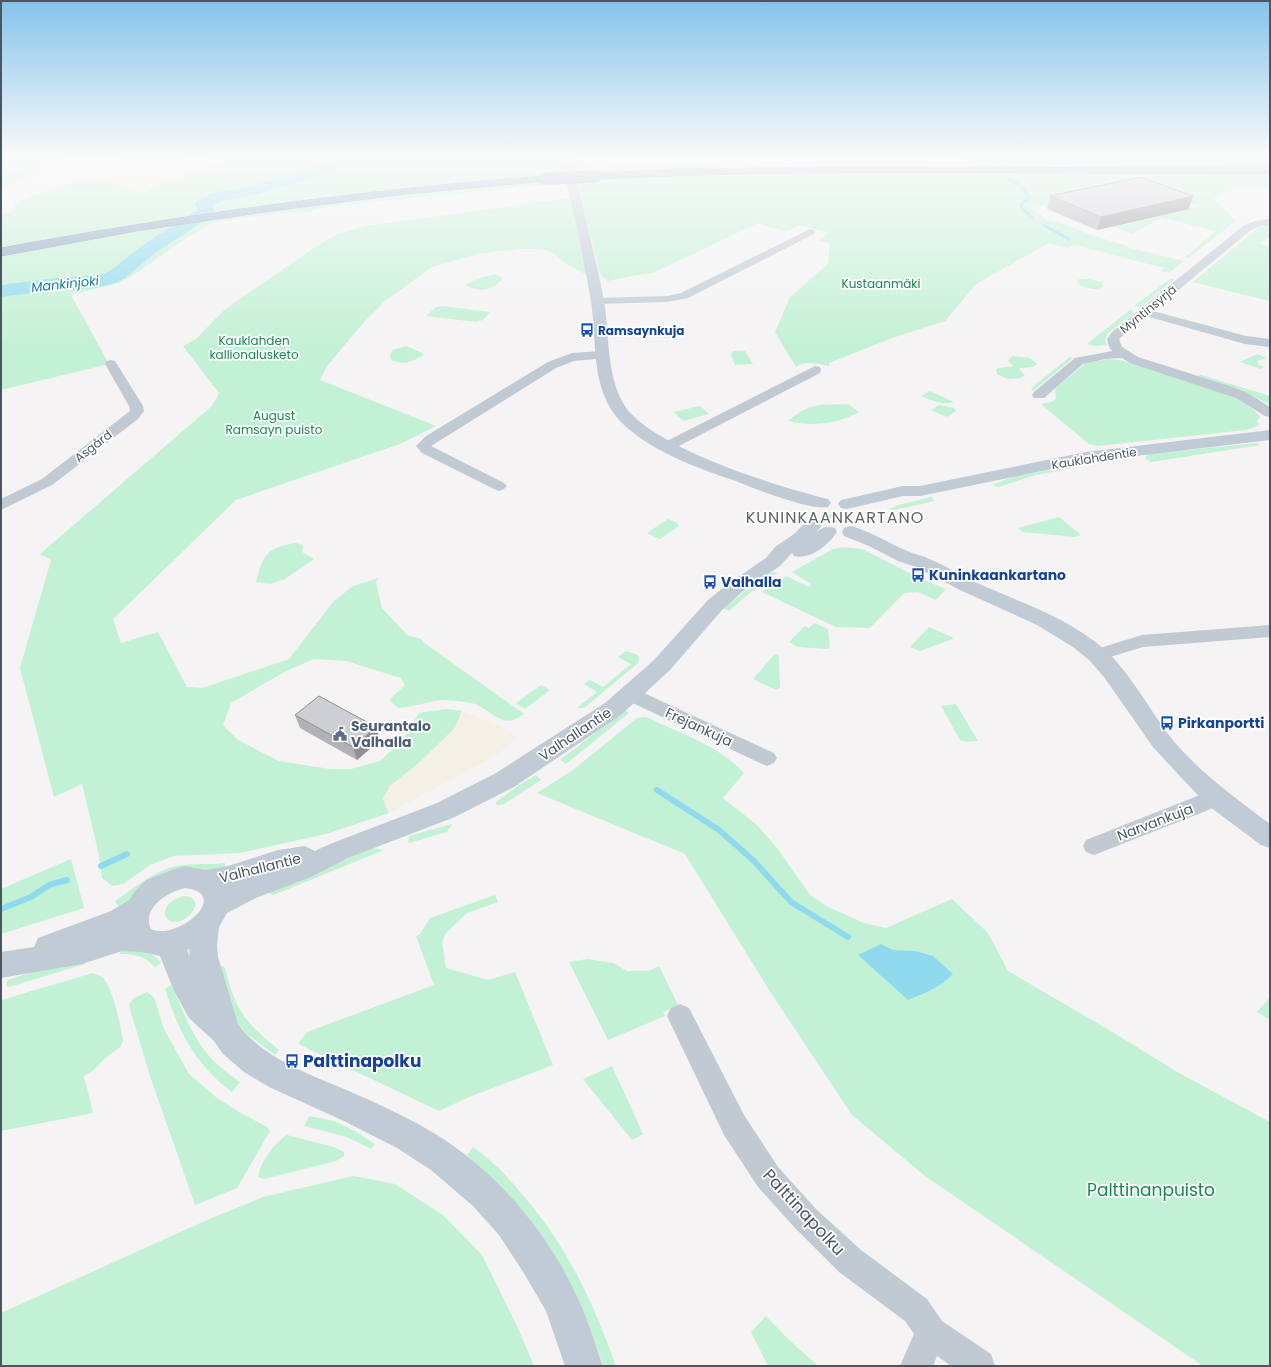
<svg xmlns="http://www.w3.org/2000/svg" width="1271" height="1367" viewBox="0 0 1271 1367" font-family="Poppins,sans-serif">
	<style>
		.green { fill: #c3f1d5 }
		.sand { fill: #f5f0e5 }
		.water { fill: #90daee }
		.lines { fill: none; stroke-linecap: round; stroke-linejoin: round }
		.stream-far1 { stroke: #90daee; stroke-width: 3 }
		.stream { stroke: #90daee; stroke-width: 6 }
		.river { fill: #90daee; fill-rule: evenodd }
		.highway-casing { stroke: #7690ad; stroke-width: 1 }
		.street { fill: #c1cad2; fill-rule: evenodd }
		.secondary { fill: #c1cbd6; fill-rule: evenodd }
		.highway { fill: #8ba5c1; fill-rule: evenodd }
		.highway-bridge-casing { stroke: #7690ad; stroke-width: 12; stroke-linecap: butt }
		.highway-bridge { stroke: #8ba5c1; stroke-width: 11 }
		.wall { fill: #b0b2b7 }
		.shaded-wall { fill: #909195 }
		.building { fill: #cdcfd5; stroke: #909195 }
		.labels { text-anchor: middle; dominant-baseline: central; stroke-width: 3.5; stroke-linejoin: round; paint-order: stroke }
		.far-park-label { font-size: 12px; fill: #17864f; stroke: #fff }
		.far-street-label { font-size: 12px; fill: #4a5661; stroke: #fff }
		.far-transit-label { font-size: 12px; font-weight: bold; fill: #164399; stroke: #fff; text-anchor: start }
		.far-water-label { font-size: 13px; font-style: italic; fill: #0c7c9b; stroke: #fff }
		.transit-label { font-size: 14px; font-weight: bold; fill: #164399; stroke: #fff; text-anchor: start }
		.service-label { font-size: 14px; font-weight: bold; fill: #4e5e75; stroke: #fff; text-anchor: start }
		.street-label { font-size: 14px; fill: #4a5661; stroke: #fff }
		.quarter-label { font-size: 16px; letter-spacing: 1px; fill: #5f6368; stroke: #fff }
		.near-transit-label { font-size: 17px; font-weight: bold; fill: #164399; stroke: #fff; text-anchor: start }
		.near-park-label { font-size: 17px; fill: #17864f; stroke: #fff }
		.near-street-label { font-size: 17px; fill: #4a5661; stroke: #fff }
	</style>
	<rect width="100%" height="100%" fill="#f5f3f3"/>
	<g class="green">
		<path d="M1,156H70L9,186L1,185Z"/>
		<path d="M187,156H559L567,175C376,187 189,214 1,249V216L15,210V203L25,198L93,176L143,193L157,185L222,161Z"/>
		<path d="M572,156H584L582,158L586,165L594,167L711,161L729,169L575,175Z"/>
		<path d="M936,156H1270V168H985L970,165L960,159Z"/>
		<path d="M979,172L1270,174V188H1237L1213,198L1236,221L1188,258L1185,257L1216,231L1161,218L1132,234L1113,226L1200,206L1179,198L1133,186L1032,208L1046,220L1062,223L1088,234L1128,246L1126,247L1184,261L1169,273L1162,271L1164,268L1074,245L1068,248L1049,243L976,284L945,321L892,338L829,363V366C818,364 806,360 796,367L775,332L790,297L828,264L830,244L818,240L829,233L800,225L788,231H784L758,223L655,272L607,281L600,274L577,180L742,173Z"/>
		<path d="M567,180L568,184L541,185L325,207L308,212L264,215L214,222L188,237L132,276L119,283L71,295L109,364L1,390V255C62,244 124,232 185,222C312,201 440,189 567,180Z"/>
		<path d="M570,198L587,275L566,264L552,252L541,249H520L477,254L432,267L385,301L364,322L327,366L320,380L436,426L400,444L236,500L113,619L121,643L158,632L187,687L202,688L289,659L333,602L353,586L379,578L376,582L382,608L407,635L421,639L423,642L524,714C501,732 492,708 471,703C462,701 450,700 440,700C426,702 414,707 398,708L389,700L405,685L401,678L346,661L314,659L286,671L231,703L223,725L238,740L279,761L330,769H351L380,761L402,741L419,713L447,709L462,711L455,728L419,763L390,786L383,799L389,813L326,834L240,853L174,856L150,865L123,884L112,886L102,878L98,851L82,784L54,797L20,668L51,560L40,554L212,406L219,393L183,346L196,339L222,312L238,300L317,246L335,235L365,226Z"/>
		<path d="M1263,224H1270V237L1259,244L1270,247V301L1193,282Z"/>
		<path d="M494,274L503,278C493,291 478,293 465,285L477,279Z"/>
		<path d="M1171,278L1175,279L1141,307L1134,306Z"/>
		<path d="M1079,279H1088L1102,282L1103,286C1097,292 1086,288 1078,284L1077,281Z"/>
		<path d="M443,306L490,312L483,320L476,322L426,316L436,307Z"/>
		<path d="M1130,310H1132L1134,313L1107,334L1105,341L1107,345L1094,346L1087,344Z"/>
		<path d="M663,328L685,330L680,336L664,338Z"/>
		<path d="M406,346L422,353L424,355C409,363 405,365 391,360L390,355L393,350Z"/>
		<path d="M734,351H745L753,364L735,365L731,354Z"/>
		<path d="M1257,354L1266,358L1257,361L1259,365L1264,367L1261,369L1240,362Z"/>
		<path d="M1012,356L1030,358L1037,364L1033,367L1020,368L1019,369L1025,375L1021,378L1008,379L997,374L996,370L998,368L1014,366L1008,361Z"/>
		<path d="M1070,357L1073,358L1033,391L1031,390L1035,385Z"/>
		<path d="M1108,359L1121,360C1154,370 1242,390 1260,417L1257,421L1259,424L1258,426L1246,430L1108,445L1097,446L1089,444L1041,404C1047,401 1052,404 1056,398L1055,391L1057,387L1086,363Z"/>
		<path d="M1198,374L1270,396V405L1242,390L1199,376Z"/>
		<path d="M930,391L954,402C944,406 930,400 921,396Z"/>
		<path d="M848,404L859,412C838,424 810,427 788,421C811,402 820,405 848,404Z"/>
		<path d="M939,405L954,408L956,411L947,417L931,410Z"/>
		<path d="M700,406L709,414L683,421L674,412Z"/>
		<path d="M1257,443L1261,445L1151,462L1146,459V456L1150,454Z"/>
		<path d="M1077,466L1078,467L1036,475L998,487L992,485L1018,475Z"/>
		<path d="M932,497L934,501L895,510L889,509L898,505Z"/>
		<path d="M837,513L845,516L844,521L837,523L828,519L829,514Z"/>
		<path d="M1059,517L1081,535L1075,537L1023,532L1018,528Z"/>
		<path d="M668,519L677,523L679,526L660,539L647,533Z"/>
		<path d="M296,543L303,545L302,552L314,559L285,579L270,584L256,582C264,554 266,548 296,543Z"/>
		<path d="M842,547L862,549L921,579L946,589L936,600L918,592L904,593L870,628L836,627L762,592L786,576L809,587L811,584L792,572L833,549Z"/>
		<path d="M775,572L777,573L751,592L729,611L723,608L769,573Z"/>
		<path d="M814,623L828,629L830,647L827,649L798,647L789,642L805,626L809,628Z"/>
		<path d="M929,627L952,637L953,639L920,651L910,647Z"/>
		<path d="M626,651L636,654L639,657L638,663L584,708H577L597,692L584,684L590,680L603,687L631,664L618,657Z"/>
		<path d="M775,654L779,655L780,688L776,690L753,679Z"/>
		<path d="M541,685L550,690L525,709L516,703Z"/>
		<path d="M956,704L978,741L966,742L960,740L941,706Z"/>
		<path d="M625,710L629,713L566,764L560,760Z"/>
		<path d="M646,717C679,733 720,746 744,773L723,798L757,825L777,848L810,895L828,907L864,923L886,928L952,899L988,933L1008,971L1109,1030L1179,1073L1270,1122V1366H1203L925,1176L852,1115L771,993L685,854L537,793L573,770L637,718Z"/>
		<path d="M536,775L541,780L504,804L498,805L495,803L519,785Z"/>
		<path d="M452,824L447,832L409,843L408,842L409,836Z"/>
		<path d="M373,848L384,850L276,894L272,895L269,892L271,889Z"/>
		<path d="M71,859L84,908L1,934V889Z"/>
		<path d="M225,863L224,872L158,880L119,907L115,901C136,887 158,867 184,865C198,863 211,865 225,863Z"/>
		<path d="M495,895L498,902L467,913L446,933L442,942L446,968L488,980L515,972L553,1065L469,1097L439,1111L298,1044L307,1032L434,985L416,936L420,934L430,918Z"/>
		<path d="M183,896C215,898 175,938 165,915C164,904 174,899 183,896Z"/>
		<path d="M121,947C138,950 150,949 161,963L155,967C145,956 135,954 120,954Z"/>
		<path d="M84,956L85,964L9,987L7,986V980Z"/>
		<path d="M587,959L613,963L627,971H648L659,966L678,1005L663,1012L665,1016L608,1040L569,962Z"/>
		<path d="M223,966L225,968C236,1012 245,1022 279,1050L275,1055L248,1035L238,1024L215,969Z"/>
		<path d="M93,973C97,975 101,975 104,979C113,990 121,1026 123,1041L120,1047L104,1059L94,1070L84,1076L93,1113L1,1131V1000Z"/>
		<path d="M171,985C182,1007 190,1032 205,1051C215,1064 227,1073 240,1082L232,1092C194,1063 179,1032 165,989Z"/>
		<path d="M147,992L154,997L164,1029L189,1074L217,1098L241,1113L267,1127L270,1131L237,1188L195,1205L150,1076L130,1009L129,1004L134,998Z"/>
		<path d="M1270,997V1020L1257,1012Z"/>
		<path d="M612,1066L643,1134L632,1140L583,1079Z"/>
		<path d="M309,1116L334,1121L355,1131L375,1144L371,1149L347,1137L304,1126Z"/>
		<path d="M287,1135L334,1147L344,1152V1156L336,1161L264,1179L258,1177C261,1161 274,1143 287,1135Z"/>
		<path d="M473,1147C493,1161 506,1175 521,1193C568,1247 592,1300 616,1366H604C587,1322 569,1278 544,1239C523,1207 495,1181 467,1155Z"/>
		<path d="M353,1176L395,1184L443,1215L482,1255L518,1328L534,1366H1V1313L207,1220L263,1197Z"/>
		<path d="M766,1316L787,1338L818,1366H768L751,1332Z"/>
	</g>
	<g class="sand">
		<path d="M118,156H170L217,163L157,185L143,193L93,176L105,173Z"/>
		<path d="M462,711L504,728L518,738L498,754L389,813L383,799L390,786L419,763L455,728Z"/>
	</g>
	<path class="water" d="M881,944L893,950L915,951L933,956L953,974C941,987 925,993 908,1000L858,955Z"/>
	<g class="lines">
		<g class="stream-far1">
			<path d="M985,156L992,163"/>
			<path d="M1009,179C1017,182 1026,190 1029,198L1021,204L1022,209L1032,217"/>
			<path d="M1045,226L1069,239"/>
		</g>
		<g class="stream">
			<path d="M657,790L719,830L754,861L791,902L848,937"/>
			<path d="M101,866L127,854"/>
			<path d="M1,909L31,897L49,885L67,880"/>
		</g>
		<g class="river">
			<path d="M341,156H359L357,159C326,174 291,185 257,194C242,198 227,198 212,206L215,210L210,217L155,253L125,278L115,283L96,288L56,290L1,297V285L56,278L101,275L111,270L143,245L198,209L195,204L197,201L213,193L251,186L326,163Z"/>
			<path d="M423,156H476L491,158L547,156L545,159L520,165L491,166L464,163L439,164L425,159Z"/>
		</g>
		<defs>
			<g id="highway">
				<path d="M830,167L1270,168V174C1046,174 821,168 597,179L592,176L597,173L681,169Z"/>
				<path d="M543,176L548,179L547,181L406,194L271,211L136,231L1,256V248C181,215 361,190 543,176Z"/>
			</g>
		</defs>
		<use href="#highway" class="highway-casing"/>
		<g class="street">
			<path d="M1270,219V225L1260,226L1251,230L1153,311L1246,336L1270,339V347L1245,344L1146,316L1119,339L1122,347L1138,357L1233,387L1246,392L1270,407V417L1265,416L1236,398L1130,363L1122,358L1105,359L1083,364L1044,398H1034L1032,395L1034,392L1075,358L1112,351L1109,347L1107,339L1112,332L1243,226L1255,221Z"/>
			<path d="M810,229L814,230L815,232L814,234L688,298L667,302L597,304L593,303L591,301L593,299L597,298L667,296L681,293Z"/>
			<path d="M603,351L607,352L609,355L607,358L574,361L556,368L431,446L504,483L507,486L504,489L499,491L494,489L422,453L416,446L426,436L548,362L572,353Z"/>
			<path d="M111,360L115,361L143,406L144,411L138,419L52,485L1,510V499L42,479L130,411L129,406L105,364L107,361Z"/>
			<path d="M815,366L820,367L821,370L820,373L673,449L668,450L663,449L661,446L663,443Z"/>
			<path d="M1270,625V637L1143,647L1097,661L1090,659L1088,655L1090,651L1142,635Z"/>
			<path d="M631,687L774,753L777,758L774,763L767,766L760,763L624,699L621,694L624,689Z"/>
			<path d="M1215,789L1223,791L1226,797L1223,803L1206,811L1094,855L1086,852L1083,846L1086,840Z"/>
			<path d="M680,1004L689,1008L744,1115L778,1167L816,1209L861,1250L927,1299L942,1321L991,1354L995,1366H951L937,1356L933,1366H900L914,1334L905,1321L839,1272L796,1229L758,1187L724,1135L667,1016L671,1008Z"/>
		</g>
		<g class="secondary">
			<path d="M558,156H568C577,177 581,200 587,223C593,250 600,278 605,306C609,337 607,374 623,403C648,447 779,487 828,499L831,503L828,507C810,511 753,488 733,480C696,468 649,450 621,422C590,390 597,341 591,301C586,274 581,247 575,220C570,199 566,177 558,156Z"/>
			<path d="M1270,430V440L1086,462L920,496H903L847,509L841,508L838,504L841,500L903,486H920L1086,452Z"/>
			<path d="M813,519L819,521L822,525L816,533C822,527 826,526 835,528L837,532C829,545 810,560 794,556L792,553L780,566L742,592L722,610L670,670L621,715L514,787L455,817L348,858L311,877L256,898L227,913L219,927L217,946L218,957L238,1024C265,1062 324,1079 365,1098C395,1112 428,1127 455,1147C505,1183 547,1234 574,1290C586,1314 594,1341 603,1366H565L546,1311L525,1275L499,1235L473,1206L431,1170L397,1148L344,1121L269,1087L244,1072L223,1054L214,1041L189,1018L174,991L160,956L142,952L122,951L82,964L1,978V952L34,947L38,938L111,911L129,900L136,890L146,880L172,870L185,866L205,870L228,866L278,850L305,846L315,851L330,844L437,803L496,773L605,703L654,660L708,600L728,584L766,558L775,547L794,534L807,521ZM185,888C191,889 198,890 202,895C213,911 170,939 151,929C141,908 168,892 185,888ZM189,949L190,957L187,950Z"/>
			<path d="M851,526C873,532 891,545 912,553C918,555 924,556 929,559C945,565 960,575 975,582C1019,602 1067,617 1104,649C1128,670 1149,708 1168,734C1196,770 1234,797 1270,824V848L1261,845L1206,804L1177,773L1153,747L1104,677L1089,660L1073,647L1037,625L960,590L916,567L898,561L869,546L844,536L842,532L844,528Z"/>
		</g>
		<use href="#highway" class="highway"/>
		<defs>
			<path id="highway-bridge" d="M543,179L597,176"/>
		</defs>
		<use href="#highway-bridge" class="highway-bridge-casing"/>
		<use href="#highway-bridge" class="highway-bridge"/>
	</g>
	<g class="wall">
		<path d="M1050,196L1189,209L1097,230L1047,209Z"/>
		<path d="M295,715L380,740L357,760L300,728Z"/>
	</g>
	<g class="shaded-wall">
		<path d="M1193,196L1189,209L1097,230L1101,217Z"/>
		<path d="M376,727L380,740L357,760L353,747Z"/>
	</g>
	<g class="building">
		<path d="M1141,177L1193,196L1101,217L1050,196Z"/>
		<path d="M319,696L376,727L353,747L295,715Z"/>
	</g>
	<linearGradient id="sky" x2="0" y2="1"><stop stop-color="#85c3ea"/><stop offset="0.45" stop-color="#fafafa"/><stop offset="1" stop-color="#fafafa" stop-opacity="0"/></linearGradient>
	<rect width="1271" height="347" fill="url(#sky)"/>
	<defs>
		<symbol id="bus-bare" viewBox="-9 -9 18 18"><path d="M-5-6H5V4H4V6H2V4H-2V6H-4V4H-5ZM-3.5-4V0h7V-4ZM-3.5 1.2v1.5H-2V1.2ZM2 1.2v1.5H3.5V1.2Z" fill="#1a4fb4" stroke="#fff" stroke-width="2.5" paint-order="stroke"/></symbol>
		<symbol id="civic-bare" viewBox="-9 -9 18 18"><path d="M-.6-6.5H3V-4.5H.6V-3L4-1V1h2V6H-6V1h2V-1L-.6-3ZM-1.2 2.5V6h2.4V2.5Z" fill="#5c6f8a" stroke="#fff" stroke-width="2.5" paint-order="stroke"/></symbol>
	</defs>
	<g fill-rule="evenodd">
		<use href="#bus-bare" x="577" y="320" width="20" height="20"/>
		<use href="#bus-bare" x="908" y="565" width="20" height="20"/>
		<use href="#bus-bare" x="700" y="572" width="20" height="20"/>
		<use href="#bus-bare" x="1157" y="713" width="20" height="20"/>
		<use href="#civic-bare" x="330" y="724" width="20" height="20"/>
		<use href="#bus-bare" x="282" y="1051" width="20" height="20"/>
	</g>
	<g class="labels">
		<g class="far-park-label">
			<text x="881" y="283">Kustaanmäki</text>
			<text x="254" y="340">Kauklahden<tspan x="254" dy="14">kallionalusketo</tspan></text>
			<text x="274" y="415">August<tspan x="274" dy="14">Ramsayn puisto</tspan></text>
		</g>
		<g class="far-street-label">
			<text transform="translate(1148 309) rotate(-39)">Myntinsyrjä</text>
			<text transform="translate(93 446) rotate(-38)">Asgård</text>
			<text transform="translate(1094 458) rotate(-9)">Kauklahdentie</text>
		</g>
		<g class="far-transit-label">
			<text x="598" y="330">Ramsaynkuja</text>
		</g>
		<g class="far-water-label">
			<text transform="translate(65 284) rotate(-6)">Mankinjoki</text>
		</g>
		<g class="transit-label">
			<text x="929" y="575">Kuninkaankartano</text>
			<text x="721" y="582">Valhalla</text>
			<text x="1178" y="723">Pirkanportti</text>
		</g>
		<g class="service-label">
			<text x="351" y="726">Seurantalo<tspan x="351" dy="16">Valhalla</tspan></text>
		</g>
		<g class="street-label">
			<text transform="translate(699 727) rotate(25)">Frejankuja</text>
			<text transform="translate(575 734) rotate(-34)">Valhallantie</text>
			<text transform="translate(1155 822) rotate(-21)">Narvankuja</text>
			<text transform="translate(260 868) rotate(-14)">Valhallantie</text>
		</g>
		<g class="quarter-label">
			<text x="835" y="517">KUNINKAANKARTANO</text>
		</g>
		<g class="near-transit-label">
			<text x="303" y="1061">Palttinapolku</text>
		</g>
		<g class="near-park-label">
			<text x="1151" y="1190">Palttinanpuisto</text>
		</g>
		<g class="near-street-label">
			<text transform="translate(804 1212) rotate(47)">Palttinapolku</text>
		</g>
	</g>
	<rect width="1271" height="1367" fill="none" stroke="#4a5661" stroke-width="4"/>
</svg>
